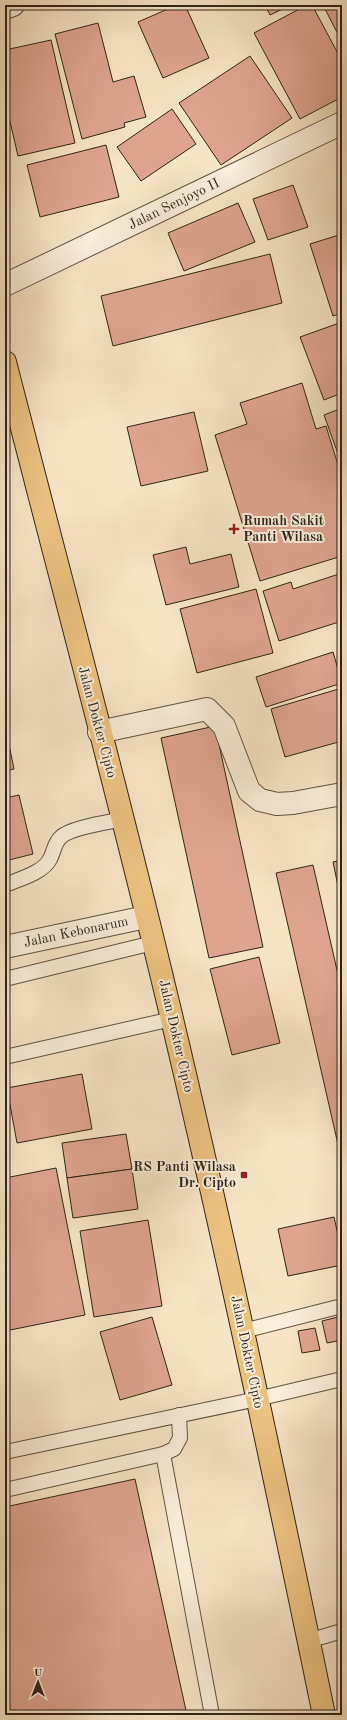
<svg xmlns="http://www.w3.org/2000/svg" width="347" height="1720" viewBox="0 0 347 1720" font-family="'Old Standard TT',serif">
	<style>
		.building { fill: #dea490; stroke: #2f2418 }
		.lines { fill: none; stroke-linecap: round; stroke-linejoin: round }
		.lane-casing { stroke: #615443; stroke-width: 16 }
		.street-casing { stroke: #615443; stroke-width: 24 }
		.highway-casing { stroke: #2f2418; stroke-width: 24 }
		.lane { stroke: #faedd9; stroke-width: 14 }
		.street { stroke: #faedd9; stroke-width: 22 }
		.highway { stroke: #ecc282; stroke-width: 22 }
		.poi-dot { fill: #8f2418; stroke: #faedd9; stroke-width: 1.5 }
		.labels { text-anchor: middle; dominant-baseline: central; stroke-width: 4; stroke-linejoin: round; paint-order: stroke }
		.street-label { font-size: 14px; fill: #2f2418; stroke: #faedd9 }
		.poi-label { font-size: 14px; font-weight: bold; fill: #2f2418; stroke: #faedd9; text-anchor: start }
	</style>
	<rect width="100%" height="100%" fill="#f7e4c5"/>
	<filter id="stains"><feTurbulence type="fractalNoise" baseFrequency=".005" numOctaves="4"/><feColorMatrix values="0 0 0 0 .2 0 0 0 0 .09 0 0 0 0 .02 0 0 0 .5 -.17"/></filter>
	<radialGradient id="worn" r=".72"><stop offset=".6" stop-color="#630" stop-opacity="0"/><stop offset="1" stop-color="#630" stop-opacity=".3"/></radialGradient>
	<g class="building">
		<path d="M177,5H185L209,58L163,78L138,22Z"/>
		<path d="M196,5H213L199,10Z"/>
		<path d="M265,5H291L270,15Z"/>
		<path d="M307,5H312L342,61V97L300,119L254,33Z"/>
		<path d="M323,5H342V42Z"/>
		<path d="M98,23L113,82L134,76L146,117L124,123L125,127L82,139L55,34Z"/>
		<path d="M51,40L75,143L18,156L5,100V50Z"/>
		<path d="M250,56L292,118L221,165L179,103Z"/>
		<path d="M172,109L196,144L141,181L117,147Z"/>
		<path d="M106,145L119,197L40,217L27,165Z"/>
		<path d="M293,185L308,227L268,240L253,199Z"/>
		<path d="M238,203L255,242L184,271L168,233Z"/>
		<path d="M342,234V313L333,316L310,244Z"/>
		<path d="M270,254L282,303L113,346L101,296Z"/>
		<path d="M342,322V393L324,400L300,337Z"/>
		<path d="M302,383L316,429L326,426L342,478V556L260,581L215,435L247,424L240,403Z"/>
		<path d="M342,408V465L324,415Z"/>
		<path d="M194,412L208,471L141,486L127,427Z"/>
		<path d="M186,547L190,564L231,554L239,587L166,605L153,555Z"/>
		<path d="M342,573V621L279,641L263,591L291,582L293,589Z"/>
		<path d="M256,589L273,653L197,673L180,609Z"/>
		<path d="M5,622H7L10,641H5Z"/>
		<path d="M333,652L342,683L266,707L256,677Z"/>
		<path d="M342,688V741L285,757L271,709Z"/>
		<path d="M5,725L14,769L5,771Z"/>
		<path d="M215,726L263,947L209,958L161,738Z"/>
		<path d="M19,795L33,854L5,861V798Z"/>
		<path d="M342,860V905L333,862Z"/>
		<path d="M313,865L342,992V1162L276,873Z"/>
		<path d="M259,957L280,1043L232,1055L210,969Z"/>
		<path d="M82,1074L92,1129L17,1143L7,1088Z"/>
		<path d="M126,1134L132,1169L67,1178L62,1143Z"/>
		<path d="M56,1168L85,1315L5,1331V1178Z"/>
		<path d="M132,1169L138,1209L73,1218L67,1178Z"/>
		<path d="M334,1217L342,1253V1265L288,1276L278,1229Z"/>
		<path d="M148,1220L162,1306L94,1317L80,1231Z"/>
		<path d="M342,1316V1340L327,1343L322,1321Z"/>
		<path d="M152,1317L172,1385L120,1400L100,1332Z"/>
		<path d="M315,1328L320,1350L302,1353L298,1331Z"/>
		<path d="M135,1479L187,1715H5V1507Z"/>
	</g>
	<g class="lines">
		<defs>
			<g id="lane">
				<path d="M5,885C19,879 43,873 50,859C54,852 54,843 61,837C69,828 109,822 123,819"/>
				<path d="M5,979L153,943"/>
				<path d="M5,1057L172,1019"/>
				<path d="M243,1331L342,1306"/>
				<path d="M179,1415L180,1438L174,1449L163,1454L212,1715"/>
				<path d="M5,1452L257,1399L342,1379"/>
				<path d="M5,1490L163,1454"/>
				<path d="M308,1641L342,1631"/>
			</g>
			<g id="street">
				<path d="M5,8L13,5"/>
				<path d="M5,285L342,123"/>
				<path d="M99,732L207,709L224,726L249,791L260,800L277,804L293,803L342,794"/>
				<path d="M5,947L146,917"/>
			</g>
			<path id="highway" d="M5,362C61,581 120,799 172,1019C227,1250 276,1482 324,1715"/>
		</defs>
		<use href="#lane" class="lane-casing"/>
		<use href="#street" class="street-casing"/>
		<use href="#highway" class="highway-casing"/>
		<use href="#lane" class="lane"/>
		<use href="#street" class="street"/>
		<use href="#highway" class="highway"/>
	</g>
	<g class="poi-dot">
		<path d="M232 523h4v4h4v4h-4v4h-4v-4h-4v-4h4z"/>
		<rect x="240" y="1171" width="8" height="8" rx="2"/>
	</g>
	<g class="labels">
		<g class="street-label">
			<text transform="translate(174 204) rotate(-26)">Jalan Senjoyo II</text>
			<text transform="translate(97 722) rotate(75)">Jalan Dokter Cipto</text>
			<text transform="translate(76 932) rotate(-12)">Jalan Kebonarum</text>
			<text transform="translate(176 1036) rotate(77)">Jalan Dokter Cipto</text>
			<text transform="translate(247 1352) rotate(78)">Jalan Dokter Cipto</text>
		</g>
		<g class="poi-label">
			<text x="243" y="521">Rumah Sakit<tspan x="243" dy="16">Panti Wilasa</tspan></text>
			<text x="236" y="1167" text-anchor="end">RS Panti Wilasa<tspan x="236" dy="16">Dr. Cipto</tspan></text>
		</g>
	</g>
	<rect width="347" height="1720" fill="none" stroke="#f7e4c5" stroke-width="20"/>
	<rect x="6" y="6" width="335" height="1708" fill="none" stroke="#2f2418" stroke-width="2"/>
	<rect x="10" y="10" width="327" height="1700" fill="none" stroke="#2f2418"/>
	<g transform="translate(38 1682)" stroke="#faedd9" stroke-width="3" paint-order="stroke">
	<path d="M0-3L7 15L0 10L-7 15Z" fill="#2f2418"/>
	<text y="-6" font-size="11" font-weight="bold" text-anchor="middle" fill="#2f2418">U</text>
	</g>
	<rect width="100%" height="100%" filter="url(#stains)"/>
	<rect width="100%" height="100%" fill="url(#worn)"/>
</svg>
